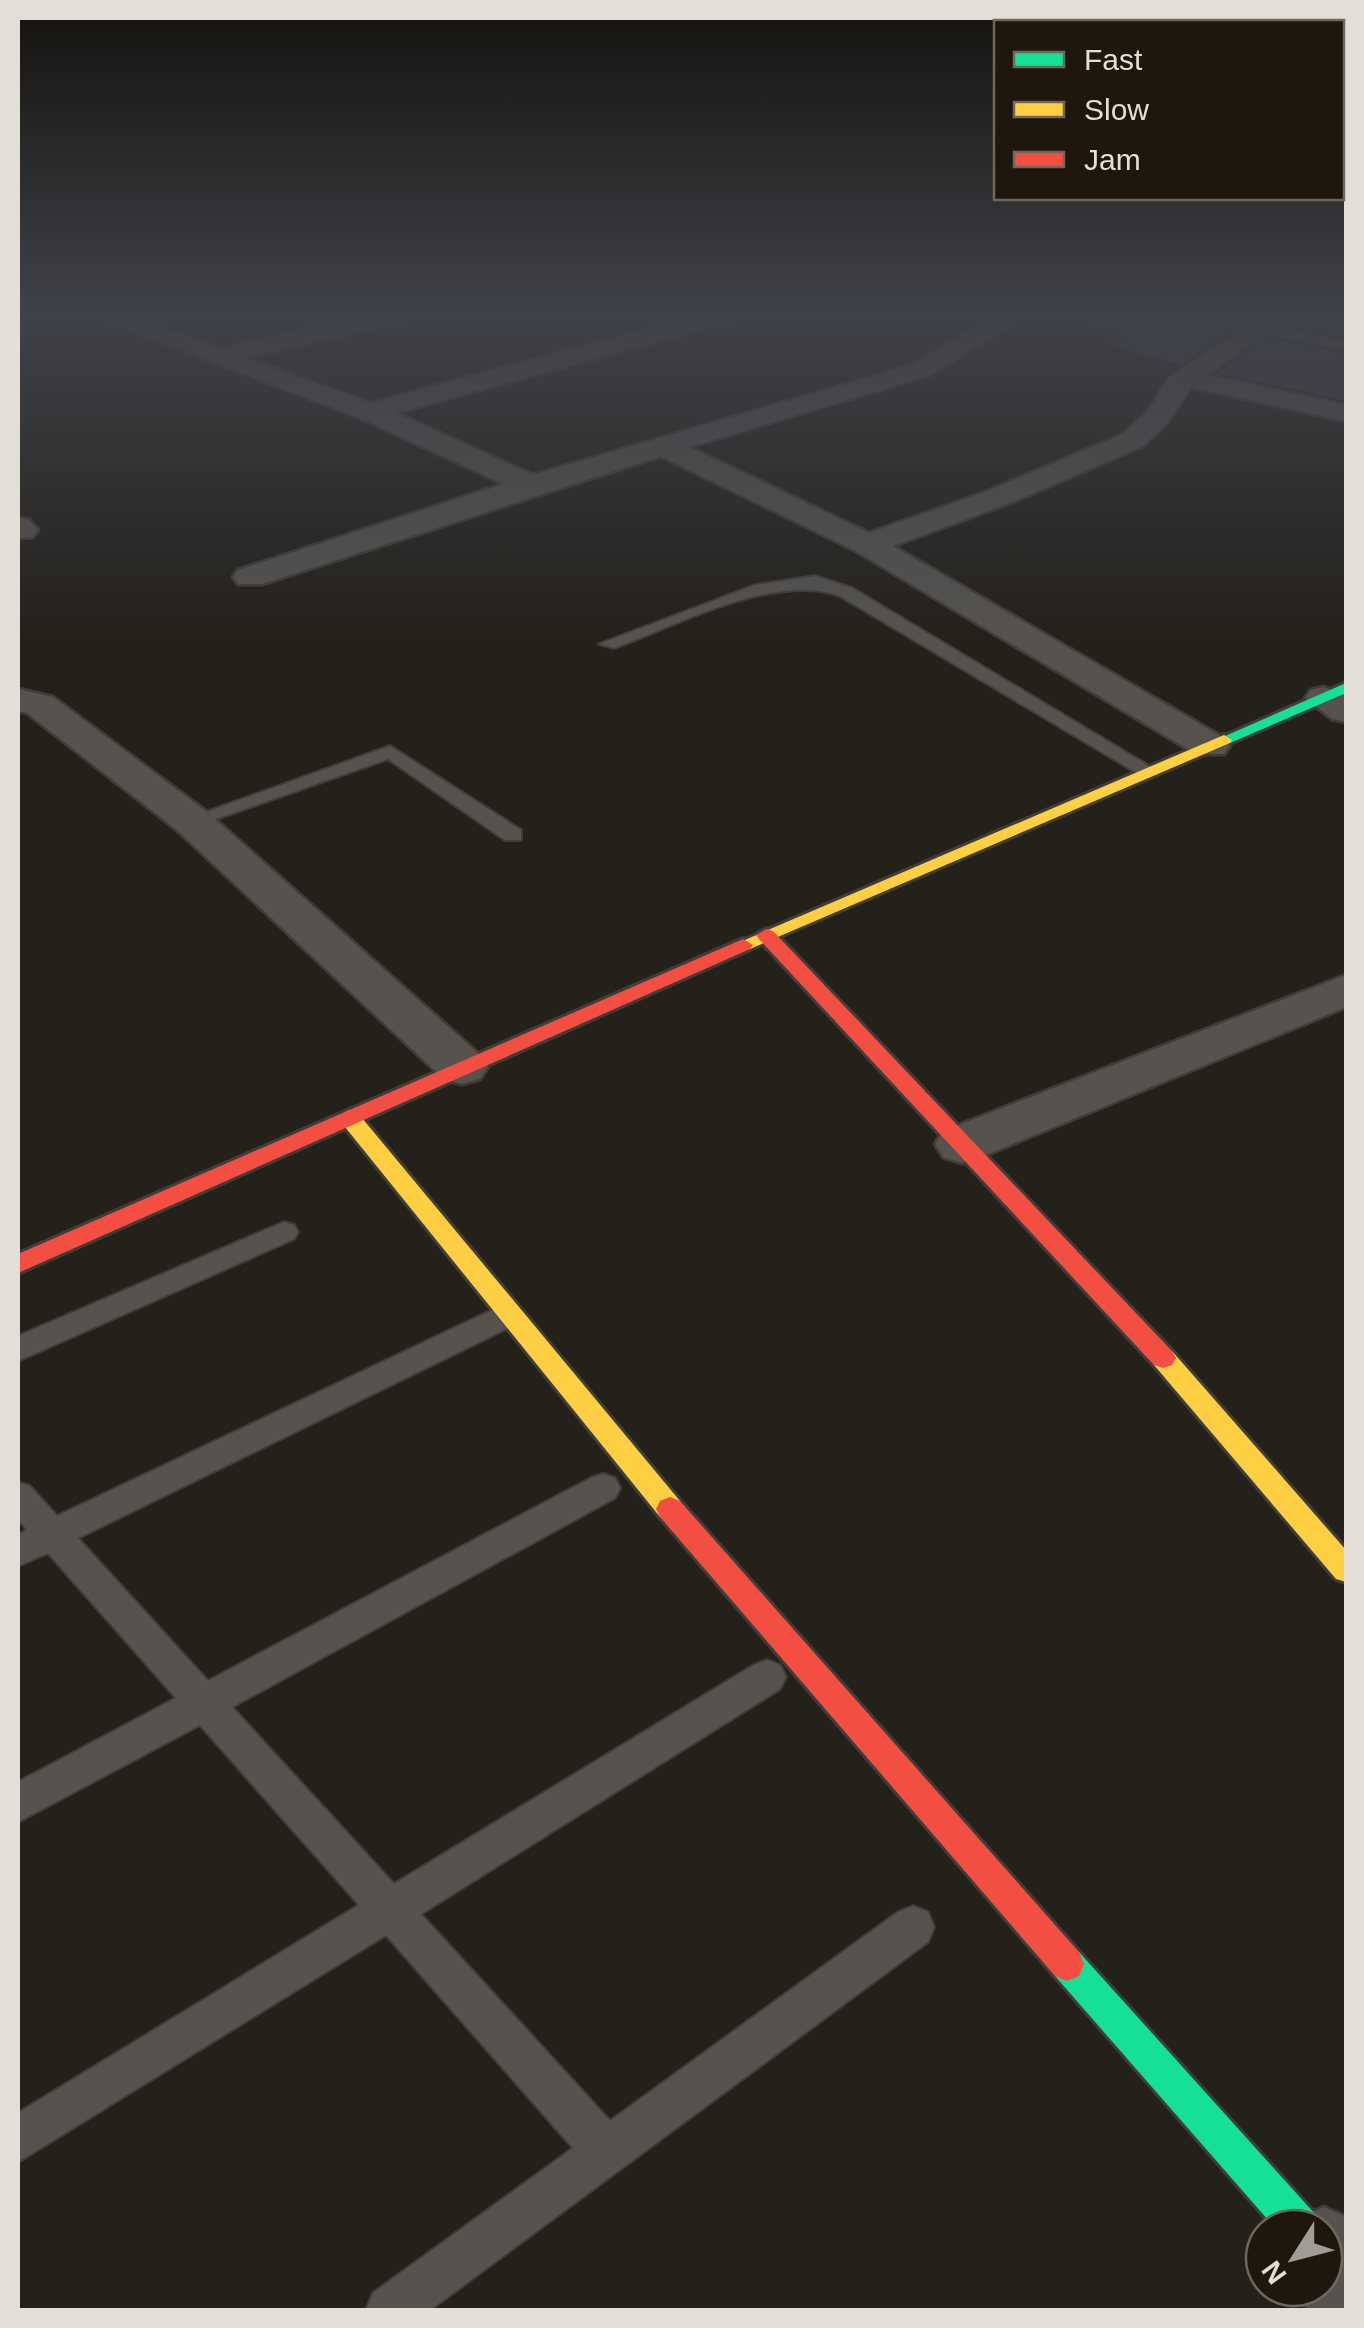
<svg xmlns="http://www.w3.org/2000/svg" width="1364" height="2328" viewBox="0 0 1364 2328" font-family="Arial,sans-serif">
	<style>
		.building { fill: #423843 }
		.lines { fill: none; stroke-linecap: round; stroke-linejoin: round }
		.lane-casing { stroke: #403c38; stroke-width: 4 }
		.street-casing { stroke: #403c38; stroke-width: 5 }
		.fast-casing { stroke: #403c38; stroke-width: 6 }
		.slow-casing { stroke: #403c38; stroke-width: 6 }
		.jam-casing { stroke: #403c38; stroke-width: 6 }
		.lane { fill: #56534f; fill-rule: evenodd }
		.street { fill: #56534f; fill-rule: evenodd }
		.fast { fill: #16e098; fill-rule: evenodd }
		.slow { fill: #ffcf43; fill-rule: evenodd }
		.jam { fill: #f24e42; fill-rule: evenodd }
	</style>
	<rect width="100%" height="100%" fill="#24201a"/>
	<g class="building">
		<path d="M1091,314H1257L1182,365L1108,344L1128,337L1089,327Z"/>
		<path d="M1296,314H1346V338L1283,325Z"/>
		<path d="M1266,337L1346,353V401L1217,373Z"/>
	</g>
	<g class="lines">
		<defs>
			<g id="lane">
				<path d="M1259,324L1346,342V350L1255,331Z"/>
				<path d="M815,576L852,588L1159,772L1149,778L1142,776L840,596C775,572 678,625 614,648L599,644L755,585Z"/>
				<path d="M390,746L521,830V840H505L388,759L199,825L192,827L181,821Z"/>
				<path d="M284,1222L294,1225L298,1232L294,1239L18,1361V1336Z"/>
				<path d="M505,1304L516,1308L520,1316L516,1324L78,1538L208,1681L591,1478L603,1474L615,1478L620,1488L615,1498L232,1707L394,1884L754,1665L767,1660L780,1665L786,1677L780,1689L421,1914L610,2121L898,1912L913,1906L928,1912L934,1927L928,1942L430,2310H366L373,2293L573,2148L386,1935L18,2162V2113L359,1905L200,1725L18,1822V1782L176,1698L48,1553L18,1566V1535L27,1530L18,1519V1482L30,1486L57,1516Z"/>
			</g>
			<g id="street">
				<path d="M18,314H34L18,322Z"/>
				<path d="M89,314H124L220,349L370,314H414L410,319L245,358L371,403L703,314H743L739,319L396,413L533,475L912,365L999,314H1028L930,375L689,447L869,533L988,491L1123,434L1147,412L1169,378L1264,314H1292L1208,375L1346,405V421L1191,387L1167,423L1143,446L1010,503L893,546L1224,738L1230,746L1224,754H1196L856,551L661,456L262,584H238L233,577L238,570L504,484L360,418Z"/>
				<path d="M18,518L29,520L38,530L33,537L18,538Z"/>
				<path d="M1324,687L1346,695V722L1332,719L1305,698L1311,690Z"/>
				<path d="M18,689L53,697L207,812L480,1055L488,1067L480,1079L462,1084L444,1079L177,830L27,713L18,711Z"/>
				<path d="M1346,975V1007L981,1157L962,1163L943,1157L935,1144L943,1131Z"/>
				<path d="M1324,2207L1346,2217V2310H1309L1290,2288H1324V2228H1287L1290,2221Z"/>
			</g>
			<g id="fast">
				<path d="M1346,683V693L1230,743L1216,740Z"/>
				<path d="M1067,1947L1079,1952L1315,2214L1320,2228H1275L1055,1976L1050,1964L1055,1952Z"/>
			</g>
			<g id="slow">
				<path d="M1224,735L1232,740L1230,743L750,949L743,951L733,945Z"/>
				<path d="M349,1110L357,1112L680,1501L684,1509L680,1517L670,1521L660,1517L341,1122L338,1117Z"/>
				<path d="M1163,1348L1172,1351L1346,1550V1582L1336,1579L1154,1365L1150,1358L1154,1351Z"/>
			</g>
			<g id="jam">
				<path d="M766,929L773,931L1172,1351L1176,1358L1172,1365L1163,1368L1154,1365L759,939L756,935Z"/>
				<path d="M743,939L753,945L750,949L18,1273V1254Z"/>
				<path d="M670,1497L680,1501L1079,1952L1084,1964L1079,1976L1067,1981L1055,1976L660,1517L656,1509L660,1501Z"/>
			</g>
		</defs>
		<use href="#lane" class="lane-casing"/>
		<use href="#street" class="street-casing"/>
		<use href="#fast" class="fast-casing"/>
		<use href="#slow" class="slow-casing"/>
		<use href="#jam" class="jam-casing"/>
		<use href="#lane" class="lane"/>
		<use href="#street" class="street"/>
		<use href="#fast" class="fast"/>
		<use href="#slow" class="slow"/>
		<use href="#jam" class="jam"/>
	</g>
	<linearGradient id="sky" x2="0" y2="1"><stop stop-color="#14120e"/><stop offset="0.49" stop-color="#3f4249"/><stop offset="1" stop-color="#3f4249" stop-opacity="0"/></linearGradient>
	<rect width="1364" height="640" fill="url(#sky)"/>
	<rect width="1364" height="2328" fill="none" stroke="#e4ded8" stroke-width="40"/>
	<rect x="994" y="20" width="350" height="180" fill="#1f170d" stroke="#6e675e" stroke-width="2.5"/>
	<rect x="1014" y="52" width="50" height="15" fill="#16e098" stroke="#6e675e" stroke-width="2.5"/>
	<text x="1084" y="70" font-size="30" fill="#e4ded8">Fast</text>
	<rect x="1014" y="102" width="50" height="15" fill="#ffcf43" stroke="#6e675e" stroke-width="2.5"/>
	<text x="1084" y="120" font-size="30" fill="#e4ded8">Slow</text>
	<rect x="1014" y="152" width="50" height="15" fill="#f24e42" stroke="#6e675e" stroke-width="2.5"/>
	<text x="1084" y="170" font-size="30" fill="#e4ded8">Jam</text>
	<g transform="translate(1294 2258) rotate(234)"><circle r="48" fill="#1f170d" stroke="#6e675e" stroke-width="2.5"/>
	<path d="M0-8L18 38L0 25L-18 38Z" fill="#a19c96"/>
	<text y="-15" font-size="28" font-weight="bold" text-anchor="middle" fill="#e4ded8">N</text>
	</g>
</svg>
